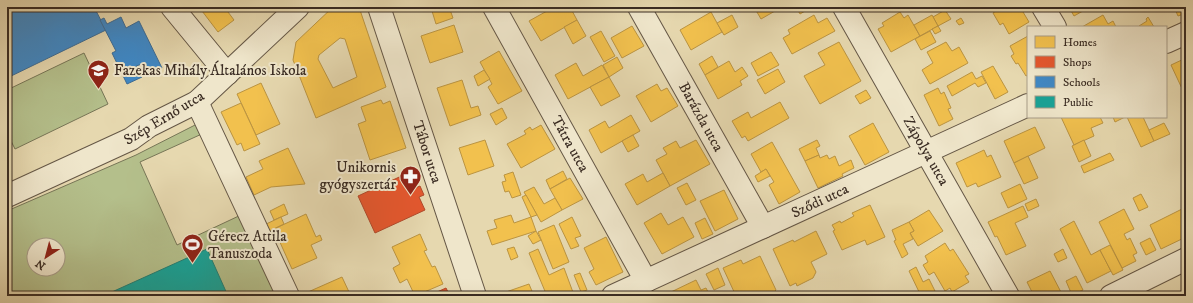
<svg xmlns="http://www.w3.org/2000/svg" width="1193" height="303" viewBox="0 0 1193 303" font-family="'IM FELL DW Pica',serif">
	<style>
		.green { fill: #b4bf8b; stroke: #777657; fill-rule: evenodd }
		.homes { fill: #f2c14e; stroke: #bb9441; fill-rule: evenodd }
		.shops { fill: #e4572e; stroke: #b14a2b }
		.schools { fill: #3f88c5; stroke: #3e6c94 }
		.public { fill: #17a398; stroke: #227f75 }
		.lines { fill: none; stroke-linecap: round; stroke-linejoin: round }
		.minor-casing { stroke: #655746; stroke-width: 24 }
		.minor { stroke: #efe6cb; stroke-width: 22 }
		.labels { text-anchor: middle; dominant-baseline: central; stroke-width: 4; stroke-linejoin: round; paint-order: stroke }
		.poi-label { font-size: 15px; fill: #3a2c23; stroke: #efe6cb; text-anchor: start }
		.street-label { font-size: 15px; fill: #3a2c23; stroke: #efe6cb }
	</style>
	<rect width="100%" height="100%" fill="#e6d8af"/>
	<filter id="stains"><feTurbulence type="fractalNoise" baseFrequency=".005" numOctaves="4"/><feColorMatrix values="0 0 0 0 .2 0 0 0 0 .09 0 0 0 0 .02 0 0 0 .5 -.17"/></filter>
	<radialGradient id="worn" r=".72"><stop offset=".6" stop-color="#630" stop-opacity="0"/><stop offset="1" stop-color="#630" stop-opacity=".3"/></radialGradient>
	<g class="green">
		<path d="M84,53L108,104L15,149L7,133V90Z"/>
		<path d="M199,123L204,133L140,162L177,245L243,214L281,296H7V211L136,155ZM34,245H58V269H34Z"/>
	</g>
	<g class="homes">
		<path d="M199,7H227L225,8L234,20L218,32Z"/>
		<path d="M333,7H359L386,87L316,118L293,60L296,42ZM340,38L345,39L357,77L333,88L318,59L319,55Z"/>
		<path d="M443,7H449L453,18L436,24L432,11Z"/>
		<path d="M545,7H570L577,20L541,41L529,21L547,11Z"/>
		<path d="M754,7H782L761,19Z"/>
		<path d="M796,7H812L800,14Z"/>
		<path d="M998,7H1020L1029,22L1009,34L1003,23L1000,25L993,13L996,11L995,9Z"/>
		<path d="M1069,7H1090L1074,16Z"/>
		<path d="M1174,7H1186V13L1178,16Z"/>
		<path d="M945,10L951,19L938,26L933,17Z"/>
		<path d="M711,12L722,32L691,50L680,30Z"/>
		<path d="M900,12L904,18L908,15L920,36L891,52L878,29L884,26L882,23Z"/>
		<path d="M732,15L738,27L724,35L717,23Z"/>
		<path d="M814,15L818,23L827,18L835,31L792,54L783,38L790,34L788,30Z"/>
		<path d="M932,15L938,26L920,36L914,25Z"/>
		<path d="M1103,15L1108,24L1113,21L1116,27H1082Z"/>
		<path d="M1148,17L1154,27H1140L1139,26L1147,21L1146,19Z"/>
		<path d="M961,18L964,23L959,25L956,21Z"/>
		<path d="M577,20L586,36L573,44L564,27Z"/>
		<path d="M454,25L463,52L430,63L421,36Z"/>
		<path d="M632,26L644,46L622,58L611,38Z"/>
		<path d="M938,26L941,31L935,34L932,29Z"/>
		<path d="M601,31L615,56L604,62L590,37Z"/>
		<path d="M930,31L936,42L921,50L915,39Z"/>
		<path d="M1028,36V75L1026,76L1018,63L1016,64L1011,56L1014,54L1010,46Z"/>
		<path d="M839,42L861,81L820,104L804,76L825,65L818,53Z"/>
		<path d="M946,42L952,51L959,47L968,63L930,84L922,70L933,63L927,52Z"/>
		<path d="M499,51L522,91L498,104L488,87L492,84L480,62Z"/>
		<path d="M771,52L779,65L758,76L751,63Z"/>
		<path d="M712,56L718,67L705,75L699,64Z"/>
		<path d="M617,57L623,68L609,77L603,65Z"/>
		<path d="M1186,58V95H1185L1171,65Z"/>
		<path d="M729,61L735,72L742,67L748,76L740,81L742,85L718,99L705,75Z"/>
		<path d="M576,63L583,76L602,65L609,77L568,99L555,75Z"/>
		<path d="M993,66L1008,92L995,99L981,72Z"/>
		<path d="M778,69L785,82L765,94L757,80Z"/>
		<path d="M484,70L490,79L478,86L474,76Z"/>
		<path d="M972,72L976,79L982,76L986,83L978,87L975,83L952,96L947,86Z"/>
		<path d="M609,77L620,96L601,106L590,87Z"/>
		<path d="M462,80L471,108L478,106L481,115L450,126L437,88Z"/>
		<path d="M261,83L280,124L256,135L237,94Z"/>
		<path d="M657,84L661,91L667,88L678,106L651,122L636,96Z"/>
		<path d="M938,88L941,94L944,92L951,108L948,109L953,119L939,126L924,95Z"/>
		<path d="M866,90L871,98L860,104L855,96Z"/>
		<path d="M381,100L383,104L390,101L406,148L370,160L358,124L366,121L361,107Z"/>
		<path d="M780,102L789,118L748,141L745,136L742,138L732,121L748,112L751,118Z"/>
		<path d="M241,103L260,144L244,151L241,143L237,145L221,112Z"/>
		<path d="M502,108L507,118L496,125L490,114Z"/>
		<path d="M631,115L640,131L601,153L589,130L605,121L609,128Z"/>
		<path d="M1061,117H1100L1103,123L1091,128L1094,136L1074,145Z"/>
		<path d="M1113,117H1125L1115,122Z"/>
		<path d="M1127,117H1143L1154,141L1141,147Z"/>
		<path d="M873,123L889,152L865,165L849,136Z"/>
		<path d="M1164,123L1170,134L1154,141L1149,130Z"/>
		<path d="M541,125L555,149L521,168L507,144L526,134L524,131L530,127L532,130Z"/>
		<path d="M1035,127L1045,148L1014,163L1004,141Z"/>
		<path d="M633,135L639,146L628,152L622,141Z"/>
		<path d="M485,140L494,166L468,175L459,148Z"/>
		<path d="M696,140L710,164L670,186L656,160L667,154L663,148L676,141L680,148Z"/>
		<path d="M817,140L820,146L816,148L819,155L805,161L799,149Z"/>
		<path d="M1084,140L1091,156L1079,162L1072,146Z"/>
		<path d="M772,142L800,192L779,204L769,185L774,182L766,169L761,172L751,154Z"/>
		<path d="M288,148L305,184L271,187L254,195L246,177L263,169L259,161Z"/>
		<path d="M984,150L987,157L991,155L1001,177L978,187L976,183L967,187L956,163Z"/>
		<path d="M1110,153L1114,160L1084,173L1081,166Z"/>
		<path d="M819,155L820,158L827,155L829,159L835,156L839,166L851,160L854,168L842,174L843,176L818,188L805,161Z"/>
		<path d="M1028,156L1038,178L1024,184L1014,163Z"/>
		<path d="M766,169L770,176L758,182L755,176Z"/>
		<path d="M563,171L567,179L550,189L546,180Z"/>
		<path d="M513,172L521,195L512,198L509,191L505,192L502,182L506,181L504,175Z"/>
		<path d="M663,173L670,186L637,205L625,184L643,174L647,182Z"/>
		<path d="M570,178L583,199L562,210L550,189Z"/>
		<path d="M687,183L696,200L686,205L677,188Z"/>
		<path d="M1020,184L1027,199L1008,208L1001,193Z"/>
		<path d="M534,187L544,204L555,198L562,210L541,222L524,192Z"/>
		<path d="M724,190L738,219L715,231L700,201Z"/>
		<path d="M1141,194L1148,207L1139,211L1133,198Z"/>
		<path d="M526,195L537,215L531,217L522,197Z"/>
		<path d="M1036,199L1039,206L1028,211L1025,204Z"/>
		<path d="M284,204L288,214L274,220L270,211Z"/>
		<path d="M870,205L885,237L867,245L865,240L842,250L833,231L835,230L832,225L840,221L841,223L854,216L852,213Z"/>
		<path d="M1023,206L1028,217L1015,223L1026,246L1006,255L997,236L995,237L988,222Z"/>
		<path d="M1186,207V227L1182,229L1186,237L1161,249L1150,225Z"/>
		<path d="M1124,209L1134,229L1124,234L1127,240L1130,238L1137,253L1133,255L1136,261L1122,268L1099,222Z"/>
		<path d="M929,210L943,231L918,246L910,233L914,231L909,222Z"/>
		<path d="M661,213L668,225L683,217L694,237L662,254L644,223Z"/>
		<path d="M306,214L316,237L320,235L322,240L311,245L317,258L292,269L274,229Z"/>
		<path d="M511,215L514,223L531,217L536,231L492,245L487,231L497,228L494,220Z"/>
		<path d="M281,217L284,224L265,233L262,226Z"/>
		<path d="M572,217L581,236L575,238L579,246L571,249L559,224Z"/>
		<path d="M705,218L713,234L702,239L695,223Z"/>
		<path d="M1074,221L1091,255L1100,250L1111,271L1087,283L1060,229Z"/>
		<path d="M909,222L914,231L910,233L913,239L903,244L908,254L902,258L894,241L896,240L892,230Z"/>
		<path d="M554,225L569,262L553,269L538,232Z"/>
		<path d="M536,231L541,240L533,244L528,236Z"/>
		<path d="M816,231L827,254L811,262L816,272L813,278L797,286L796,283L790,286L773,249L793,240L794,242Z"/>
		<path d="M420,234L427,250L424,251L432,267L435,266L443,284L415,296L407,279L400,283L393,268L400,264L392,247Z"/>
		<path d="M606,237L623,272L596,285L589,272L594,269L584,248Z"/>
		<path d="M1150,238L1156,250L1146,255L1140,243Z"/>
		<path d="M945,243L950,251L953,249L969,274L965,276L969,282L952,292L950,288L945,291L934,272L929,275L923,265L928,262L925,256Z"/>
		<path d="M1110,245L1123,270L1113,275L1100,250Z"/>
		<path d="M514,247L518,257L511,260L507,249Z"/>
		<path d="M538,249L549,275L564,268L574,295L547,296L529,253Z"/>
		<path d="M1063,249L1067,258L1058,262L1054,254Z"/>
		<path d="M760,256L776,290L775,291L776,294L773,296H736L723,268L741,260L743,264Z"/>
		<path d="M916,267L923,282L929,279L935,291L925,296H921L909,271Z"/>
		<path d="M718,268L725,285L714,290L706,274Z"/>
		<path d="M1050,271L1063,296H1034L1027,282Z"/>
		<path d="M580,273L587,290L581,292L574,275Z"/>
		<path d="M1076,276L1083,290L1072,295L1066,281Z"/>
		<path d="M342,277L349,292L343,294L344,296H310L308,292Z"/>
		<path d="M696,280L701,290L706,288L710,296H673L671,292Z"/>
		<path d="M529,284L534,296H508L506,292Z"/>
	</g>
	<g class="shops">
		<path d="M408,173L415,188L420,186L424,195L419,197L425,210L375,233L358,196Z"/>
		<path d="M446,288L450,296H428Z"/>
	</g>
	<g class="schools">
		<path d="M7,7H94L106,30L7,78Z"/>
		<path d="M121,17L126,28L139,21L162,68L147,75L142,64L136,66L142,77L127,84L112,53L116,51L100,20L104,18L107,24Z"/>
	</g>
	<path class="public" d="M207,249L228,296H103Z"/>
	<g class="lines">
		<defs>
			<g id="minor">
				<path d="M172,7L227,74"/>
				<path d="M379,7L475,296"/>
				<path d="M494,7L646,281"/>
				<path d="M639,7L763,227"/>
				<path d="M844,7L1008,296"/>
				<path d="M1043,7L1055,27"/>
				<path d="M1166,42L1186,33"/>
				<path d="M197,102L288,296"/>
				<path d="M7,196L131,139L149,126L197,102L298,7"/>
				<path d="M613,296L1028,105"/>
				<path d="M1111,296L1186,259"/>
			</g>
		</defs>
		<use href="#minor" class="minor-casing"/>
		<use href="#minor" class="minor"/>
	</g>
	<defs>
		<symbol id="school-pin" viewBox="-11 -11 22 30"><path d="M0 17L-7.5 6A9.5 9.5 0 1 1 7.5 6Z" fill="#8f2418" stroke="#efe6cb"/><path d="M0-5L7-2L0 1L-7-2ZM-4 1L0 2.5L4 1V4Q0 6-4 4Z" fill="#fff"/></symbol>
		<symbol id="pharmacy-pin" viewBox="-11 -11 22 30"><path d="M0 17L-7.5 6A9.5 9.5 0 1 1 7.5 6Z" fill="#8f2418" stroke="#efe6cb"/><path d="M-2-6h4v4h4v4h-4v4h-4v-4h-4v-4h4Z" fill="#fff"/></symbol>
		<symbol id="stadium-pin" viewBox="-11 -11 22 30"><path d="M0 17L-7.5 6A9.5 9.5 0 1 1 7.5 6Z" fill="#8f2418" stroke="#efe6cb"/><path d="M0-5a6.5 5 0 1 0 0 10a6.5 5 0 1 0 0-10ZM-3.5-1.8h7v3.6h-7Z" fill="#fff"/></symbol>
	</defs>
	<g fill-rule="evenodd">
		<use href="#school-pin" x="86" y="58" width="25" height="34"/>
		<use href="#pharmacy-pin" x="398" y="164" width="25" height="34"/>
		<use href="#stadium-pin" x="180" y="232" width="25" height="34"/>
	</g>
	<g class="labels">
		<g class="poi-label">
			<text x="114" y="70">Fazekas Mihály Általános Iskola</text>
			<text x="396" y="167" text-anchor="end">Unikornis<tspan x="396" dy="17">gyógyszertár</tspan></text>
			<text x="208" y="236">Gérecz Attila<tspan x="208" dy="17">Tanuszoda</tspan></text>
		</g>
		<g class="street-label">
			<text transform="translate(701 117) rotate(61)">Barázda utca</text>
			<text transform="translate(164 118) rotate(-31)">Szép Ernő utca</text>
			<text transform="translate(570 144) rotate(61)">Tátra utca</text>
			<text transform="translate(926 151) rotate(60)">Zápolya utca</text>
			<text transform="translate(427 152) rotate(72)">Tábor utca</text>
			<text transform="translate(820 201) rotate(-25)">Sződi utca</text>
		</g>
	</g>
	<rect width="1193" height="303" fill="none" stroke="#e6d8af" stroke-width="24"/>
	<rect x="8" y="8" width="1177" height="287" fill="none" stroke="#3a2c23" stroke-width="2"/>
	<rect x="12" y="12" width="1169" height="279" fill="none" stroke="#3a2c23"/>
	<rect x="1027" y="26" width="140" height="92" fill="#efe6cb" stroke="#a79c88"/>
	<rect x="1035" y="36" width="20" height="12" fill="#f2c14e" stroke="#a79c88"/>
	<text x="1063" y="46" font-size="12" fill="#3a2c23">Homes</text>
	<rect x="1035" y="56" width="20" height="12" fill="#e4572e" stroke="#a79c88"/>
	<text x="1063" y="66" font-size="12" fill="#3a2c23">Shops</text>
	<rect x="1035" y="76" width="20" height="12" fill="#3f88c5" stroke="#a79c88"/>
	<text x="1063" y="86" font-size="12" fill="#3a2c23">Schools</text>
	<rect x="1035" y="96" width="20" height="12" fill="#17a398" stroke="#a79c88"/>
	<text x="1063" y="106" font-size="12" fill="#3a2c23">Public</text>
	<g transform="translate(46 257) rotate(216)"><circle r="19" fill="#efe6cb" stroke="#a79c88"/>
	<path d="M0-3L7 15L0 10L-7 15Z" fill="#8f2418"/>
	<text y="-6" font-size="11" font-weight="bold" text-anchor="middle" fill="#3a2c23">N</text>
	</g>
	<rect width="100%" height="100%" filter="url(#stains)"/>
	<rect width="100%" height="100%" fill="url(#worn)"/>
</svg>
